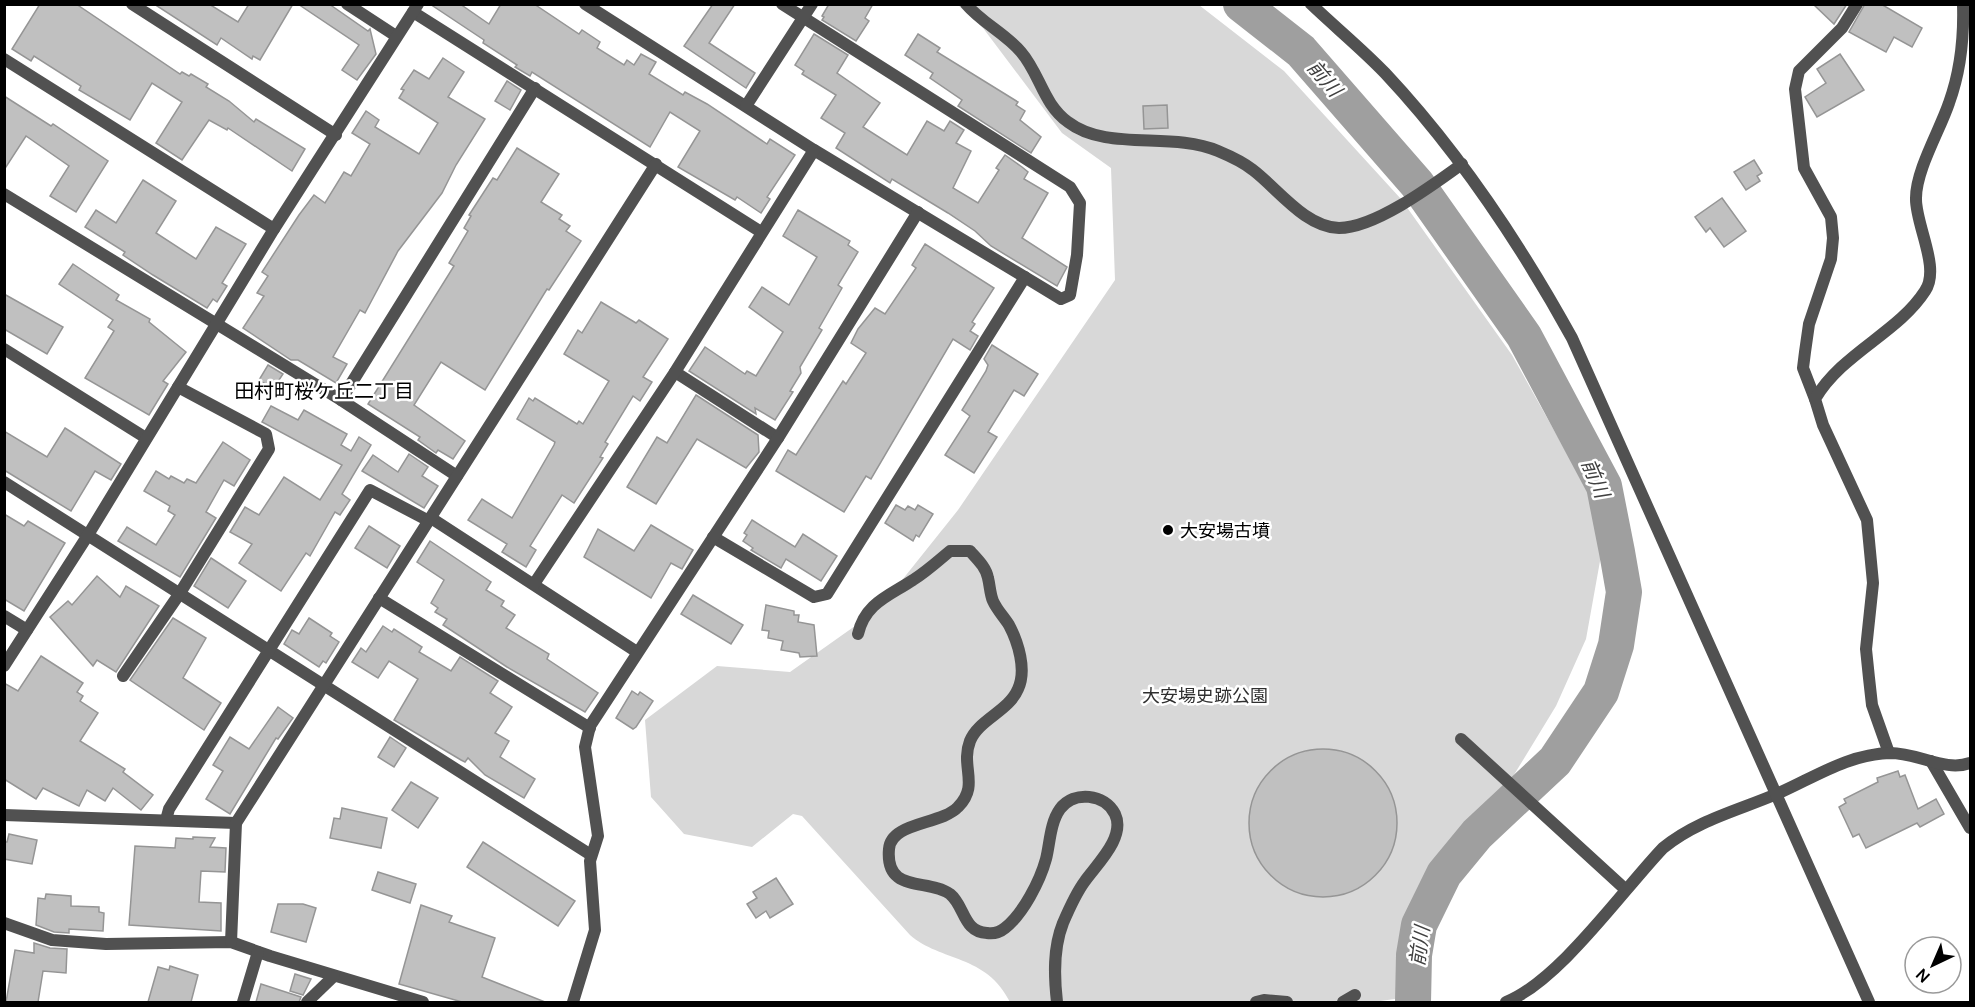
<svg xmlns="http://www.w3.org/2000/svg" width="1975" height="1007" viewBox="0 0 1975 1007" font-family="Manrope,'Noto Sans JP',sans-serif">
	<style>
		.green { fill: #d8d8d8 }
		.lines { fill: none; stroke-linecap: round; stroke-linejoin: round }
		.river { stroke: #9f9f9f; stroke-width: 36 }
		.building { fill: #c0c0c0; stroke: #959595; stroke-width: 1.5 }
		.service { stroke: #515151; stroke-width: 12 }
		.minor { stroke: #515151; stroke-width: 12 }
		.tertiary { stroke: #515151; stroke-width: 12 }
		.poi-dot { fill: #000; stroke: #fff; stroke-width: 2 }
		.labels { text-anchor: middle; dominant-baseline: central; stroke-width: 5; stroke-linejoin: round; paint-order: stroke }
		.poi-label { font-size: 18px; fill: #000; stroke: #fff; text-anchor: start }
		.park-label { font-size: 18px; fill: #2f2f2f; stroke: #fff }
		.water-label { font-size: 20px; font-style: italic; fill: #404040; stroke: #fff }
		.neighbourhood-label { font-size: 20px; fill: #000; stroke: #fff }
	</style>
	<rect width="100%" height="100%" fill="#fff"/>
	<path class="green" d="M958,5H1199L1284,71L1401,199L1512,355L1589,493L1602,550L1586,639L1556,706L1487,819L1402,998L1373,1002H1010C986,954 941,962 910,935L802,816L793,814L752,847L684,834L651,797L645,720L717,666L790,672L879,609L958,510L1115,280L1111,168L1062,133L983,28Z"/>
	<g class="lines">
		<path class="river" d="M1241,4L1301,51L1417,184L1524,336L1604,486L1617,552L1624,592L1616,645L1601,692L1555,761L1477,834L1444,874L1419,925L1414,955L1413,1002"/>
	</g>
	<g class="building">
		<path d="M40,4H76L180,74L182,72L189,76L191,74L208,84L206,87L229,101L254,122L256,119L305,149L292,171L228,128L227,130L209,120L182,160L156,143L182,102L152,83L130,120L79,90L81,86L34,56L31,61L12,49Z"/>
		<path d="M154,4H209L238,22L249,4H293L260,60L253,56L252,59L221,38L217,45Z"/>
		<path d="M298,4H329L368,31L370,29L376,54L357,80L342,70L359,45Z"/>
		<path d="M430,4H460L489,24L501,4H534L579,34L582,30L600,42L597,48L624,65L627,60L634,65L641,54L656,62L649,74L683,95L685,92L707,104L767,144L770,139L795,155L767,197L770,199L761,213L737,197L735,200L678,167L700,131L670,112L650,147L532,72L530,76L515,67L517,65L483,43L484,40Z"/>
		<path d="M713,4H735L709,43L755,73L746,88L684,46Z"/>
		<path d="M829,4H873L865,18L869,21L856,41L822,20L824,17L822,16Z"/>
		<path d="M1813,4H1847L1834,24Z"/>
		<path d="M1865,4H1881L1922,28L1912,47L1894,37L1886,52L1849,32Z"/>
		<path d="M814,34L848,55L837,73L880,103L863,127L907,155L927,121L944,131L950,121L964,130L956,143L971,151L953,188L978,203L999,170L996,168L1005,155L1022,167L1028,172L1024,179L1048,193L1022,238L1067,267L1057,286L991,246L975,231L948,213L892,179L890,183L836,148L845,133L821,118L836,95L802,74L804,71L795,65Z"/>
		<path d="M918,34L940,48L937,52L1018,102L1016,105L1025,111L1020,120L1041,137L1031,153L958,106L962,100L930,78L933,73L905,55Z"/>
		<path d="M1840,54L1864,90L1817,117L1805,97L1826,83L1817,69Z"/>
		<path d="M443,58L464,72L448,97L485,119L456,165L442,193L398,251L365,313L360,310L333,357L347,364L336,383L298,360H291L243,328L264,296L257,293L268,276L262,272L299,215L314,195L325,203L344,172L351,176L370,144L352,133L366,111L379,120L375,127L419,154L438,123L399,98L404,90L401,89L414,70L429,79Z"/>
		<path d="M507,81L521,90L510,110L495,101Z"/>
		<path d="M4,96L51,126L53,124L108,161L76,212L50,196L69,166L26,136L4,170Z"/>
		<path d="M1167,105L1168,128L1144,129L1143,106Z"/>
		<path d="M517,148L559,174L541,202L562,215L559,219L570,226L566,231L581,241L549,290L547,289L485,390L441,362L414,405L465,441L453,459L438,450L436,453L418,440L420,437L368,404L454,266L449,263L468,231L464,228L471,216L469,215L493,178L497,180Z"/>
		<path d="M1754,160L1762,173L1757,176L1760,181L1746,190L1734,172Z"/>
		<path d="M143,180L176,201L156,233L196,259L216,227L246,244L222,283L227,286L217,302L213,299L207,308L153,275L123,255L125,252L85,227L96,210L116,223Z"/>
		<path d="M1722,198L1746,231L1724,247L1710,228L1706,232L1695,217Z"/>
		<path d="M798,210L850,241L848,245L858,252L838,285L842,288L819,328L822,330L800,367L801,373L790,391L793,392L775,420L755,408L756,414L689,371L705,347L745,374L747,371L756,376L783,332L749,307L762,287L789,305L817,257L783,236Z"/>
		<path d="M925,244L994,288L972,322L975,324L970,331L978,336L970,350L953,339L871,479L866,476L844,512L776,471L788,450L796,455L843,381L846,384L866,353L851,343L858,329L875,308L885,314L916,268L912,265Z"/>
		<path d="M73,264L119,295L116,300L150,319L149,322L186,352L163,381L168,384L149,415L85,378L114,331L108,327L113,320L59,284Z"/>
		<path d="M4,294L63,327L47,354L4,329Z"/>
		<path d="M601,302L636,323L639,320L668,339L643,377L652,382L640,401L633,396L605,442L608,444L600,457L603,458L574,503L562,495L530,546L536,550L526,567L502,552L507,544L468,520L482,499L512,518L554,445L555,442L517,419L529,398L533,401L535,398L577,424L579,421L583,424L609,381L564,354L578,330L582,333Z"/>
		<path d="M992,345L1038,374L1024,396L1014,390L988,432L997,437L974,473L945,455L970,416L962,410L986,371L988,365L984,359Z"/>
		<path d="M268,365L283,374L273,389L259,380Z"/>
		<path d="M696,395L758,435L759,452L746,468L697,439L656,504L627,487L657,437L667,443Z"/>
		<path d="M271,406L298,420L304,410L336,428L347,434L341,445L351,451L359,437L371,445L342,494L350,500L340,515L335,512L310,556L306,553L281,591L239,563L252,544L230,532L245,507L259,515L284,477L320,500L342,465L262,422Z"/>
		<path d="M65,428L121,464L111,480L95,471L71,511L4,470V431L47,457Z"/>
		<path d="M223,442L250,460L234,486L224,480L206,512L216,518L180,577L118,541L127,527L156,545L175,515L168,511L170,506L144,491L156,471L169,479L171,476L184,483L187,479L196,483Z"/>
		<path d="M409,454L428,467L422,476L438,486L424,508L362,471L373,455L398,472Z"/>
		<path d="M896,505L905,510L908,506L915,510L918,505L933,514L919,537L916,535L913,541L885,523Z"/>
		<path d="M4,514L24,526L28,521L65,543L24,611L4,599Z"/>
		<path d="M752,520L795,547L803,534L837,556L821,581L786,559L781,568L751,550L753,548L743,541L747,535L744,533Z"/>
		<path d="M651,525L693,550L682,569L671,563L651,598L584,557L598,529L634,551Z"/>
		<path d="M369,526L400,546L387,568L355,548Z"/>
		<path d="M430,541L491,582L486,590L504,601L501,606L515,615L506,628L549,654L547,659L598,693L585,712L507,667L443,625L447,619L435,612L438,608L431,603L444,580L417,562Z"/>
		<path d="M211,558L246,581L228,608L194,586Z"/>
		<path d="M97,576L120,597L126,586L159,606L116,672L97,660L93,666L50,617L68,601L72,605Z"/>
		<path d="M693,595L743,625L731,644L681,614Z"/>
		<path d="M766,605L794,611V615H799L798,622L814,625L817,656L800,657L799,653L781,650L783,641L768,638L769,631L762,630Z"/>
		<path d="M173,618L206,638L183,678L221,703L204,730L130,680Z"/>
		<path d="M309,618L332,633L330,636L339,642L326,663L323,661L319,667L284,644L292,630L299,634Z"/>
		<path d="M383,626L392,632L394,629L422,647L419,652L451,671L460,657L498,681L490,693L512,707L495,733L509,741L500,757L535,779L524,798L485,775L468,758L465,762L461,760L394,720L418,679L389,661L378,678L352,662L361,648L366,652Z"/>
		<path d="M41,656L83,683L77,692L83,696L80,701L98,713L80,741L125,769L123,772L153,795L141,810L113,788L105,801L87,790L79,806L43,788L36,799L4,779V683L18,691Z"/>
		<path d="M632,691L638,695L640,692L653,701L636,727L633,729L616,718Z"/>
		<path d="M278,707L293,718L278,739L276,738L230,814L206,799L223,771L213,765L230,737L249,749Z"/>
		<path d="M390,737L406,748L394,767L378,757Z"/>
		<circle cx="1323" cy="823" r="74"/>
		<path d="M1898,771L1900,777L1905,775L1918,809L1936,799L1944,814L1920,827L1917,823L1866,848L1859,834L1853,837L1839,807L1846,803L1844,799L1878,782L1877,778Z"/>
		<path d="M411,782L438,798L418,828L392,810Z"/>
		<path d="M342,808L387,818L381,848L330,838L334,818L340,819Z"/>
		<path d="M9,834L37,840L32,864L4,859V842H7Z"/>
		<path d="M193,837L215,838L210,847L226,848L225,872L201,871L199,902L221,903V931L129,925L135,846L175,848L176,838L193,839Z"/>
		<path d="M483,842L575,901L558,926L467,867Z"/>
		<path d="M378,872L416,884L410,903L372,890Z"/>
		<path d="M776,878L793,904L770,918L766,911L756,918L747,904L757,898L753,892Z"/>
		<path d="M46,894L71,896V906L99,907V912L104,913L103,931L69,929V933L54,932L36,925L38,898L45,899Z"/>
		<path d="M278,904H303L316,908L306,942L271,932Z"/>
		<path d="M421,905L452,916L449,922L495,938L482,977L545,1002H462L399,984Z"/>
		<path d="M34,943L50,948L67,949L66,973L43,971L38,1002H6L15,950L34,953Z"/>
		<path d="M170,966L198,975L191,1002H148L158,967L169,970Z"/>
		<path d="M295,974L311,979L303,995L290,991Z"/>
		<path d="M261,984L301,997L299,1002H256Z"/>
	</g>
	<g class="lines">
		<g class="service">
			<path d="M966,4C982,23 1005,33 1021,52C1040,74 1043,104 1068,122C1107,152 1171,131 1218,151C1230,156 1243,162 1253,170C1278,189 1305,227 1339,228C1375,228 1433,185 1462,164"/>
			<path d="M858,634C865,603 889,596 913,580C926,572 938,561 950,551H970C977,559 986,567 988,578C990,586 990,594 993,601C997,610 1004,617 1009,625C1018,642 1027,670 1018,689C1009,711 978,720 970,741C960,767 980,785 958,807C941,825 891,822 889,849C885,894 928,878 950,894C965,906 963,932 987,933C993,934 1000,932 1005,928C1023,914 1040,881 1046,859C1050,843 1050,823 1060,809C1074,790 1105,794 1115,814C1126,837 1097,864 1085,881C1076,893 1069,909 1063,923C1053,948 1054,976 1057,1002"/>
			<path d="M1256,1002L1264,1000L1287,1002"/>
			<path d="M1343,1002L1355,995"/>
		</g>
		<g class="minor">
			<path d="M132,4L336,135"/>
			<path d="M347,4L396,36"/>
			<path d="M585,4L814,150L1061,299L1070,295L1077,255L1080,203L1070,187L782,4"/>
			<path d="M413,12L761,232"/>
			<path d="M4,59L274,229"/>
			<path d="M746,106L812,4"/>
			<path d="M4,194L341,400L457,476"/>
			<path d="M4,349L146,438"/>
			<path d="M675,372L778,438"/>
			<path d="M1815,399L1803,368L1805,352L1809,324L1831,259L1833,238L1831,217L1804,168L1795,89L1799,71L1842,28L1857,4"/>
			<path d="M341,400L535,88"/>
			<path d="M4,482L591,855"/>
			<path d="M431,518L637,652"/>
			<path d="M713,537L814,597L827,594L1025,277"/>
			<path d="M534,584L675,372L814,150"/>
			<path d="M379,598L590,728"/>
			<path d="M4,616L27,630"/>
			<path d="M4,666L88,535L274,229L418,4"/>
			<path d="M123,676L180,593L269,449L266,434L178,387"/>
			<path d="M1461,739L1625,889"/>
			<path d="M1889,753L1872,705L1869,678L1866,649L1873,583L1867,520L1823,425L1815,399C1842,353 1898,333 1925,291C1941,268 1915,224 1916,198C1916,170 1940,130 1949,103C1960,73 1964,37 1963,4"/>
			<path d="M1931,761L1970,828"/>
			<path d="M4,815L236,823"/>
			<path d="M166,820L169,809L370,490L429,521"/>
			<path d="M4,923L52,940L106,944L231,942L270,956L423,1002"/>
			<path d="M231,942L236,823L656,164"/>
			<path d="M243,1002L258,952"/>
			<path d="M307,1002L334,976"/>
			<path d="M573,1002L595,930L590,861L598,836L585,747L590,726L778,438L918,212"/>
			<path d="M1506,1002C1559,981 1622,891 1663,848C1697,820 1740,810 1779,793C1815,777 1849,754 1890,753C1919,753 1945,772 1970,763"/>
		</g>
		<path class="tertiary" d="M1311,4C1335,27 1362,49 1385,73C1460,153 1519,242 1572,338L1869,1002"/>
	</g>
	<circle class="poi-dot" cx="1168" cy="530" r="6"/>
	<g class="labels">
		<g class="poi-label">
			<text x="1180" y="530">大安場古墳</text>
		</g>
		<g class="park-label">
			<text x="1205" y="695">大安場史跡公園</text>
		</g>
		<g class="water-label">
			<text transform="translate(1325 78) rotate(49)">前川</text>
			<text transform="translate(1596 478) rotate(67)">前川</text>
			<text transform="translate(1419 946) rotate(-82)">前川</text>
		</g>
		<g class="neighbourhood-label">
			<text x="324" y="390">田村町桜ケ丘二丁目</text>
		</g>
	</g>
	<rect width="1975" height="1007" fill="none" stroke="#000000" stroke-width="12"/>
	<g transform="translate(1933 965) rotate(224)"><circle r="28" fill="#ffffff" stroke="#999999" stroke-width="1.5"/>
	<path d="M0-4.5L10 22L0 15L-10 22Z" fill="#000000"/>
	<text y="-9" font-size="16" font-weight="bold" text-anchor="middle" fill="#000000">N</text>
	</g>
</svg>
